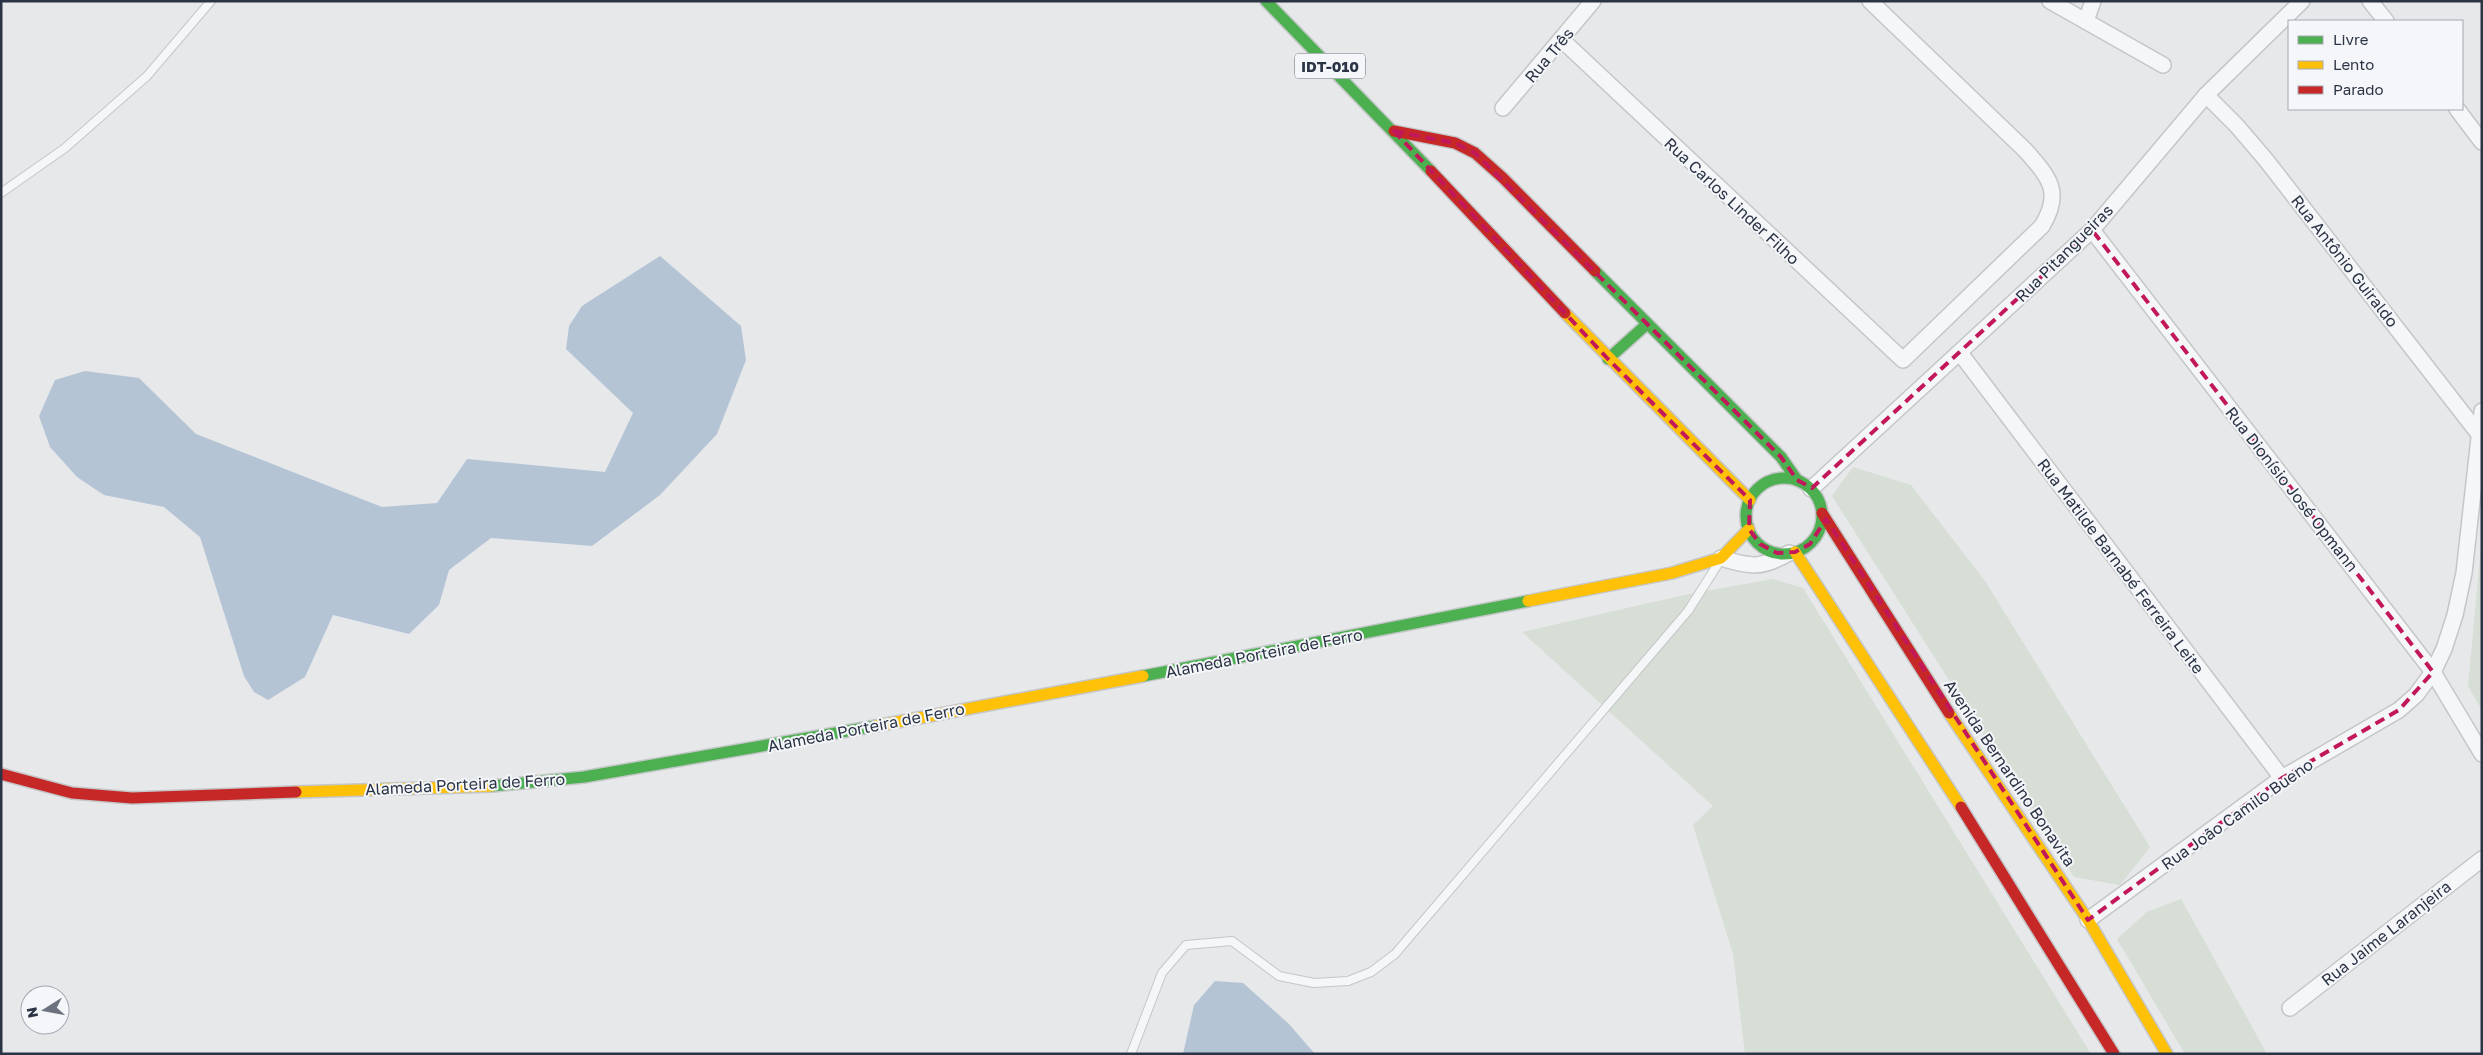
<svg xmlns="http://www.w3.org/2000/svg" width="2483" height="1055" viewBox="0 0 2483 1055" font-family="'Golos Text',sans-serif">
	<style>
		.green { fill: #d6ded6 }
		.water { fill: #b4c4d5 }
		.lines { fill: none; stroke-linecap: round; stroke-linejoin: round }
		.lane-casing { stroke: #c4c6c8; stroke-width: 10 }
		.street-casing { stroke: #c4c6c8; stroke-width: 18 }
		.fast-casing { stroke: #c4c6c8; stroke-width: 14 }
		.slow-casing { stroke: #c4c6c8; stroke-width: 14 }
		.jam-casing { stroke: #c4c6c8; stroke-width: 14 }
		.lane { stroke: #f5f6f7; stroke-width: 8 }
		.street { stroke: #f5f6f7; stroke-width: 15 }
		.fast { stroke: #4caf50; stroke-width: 11 }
		.slow { stroke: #ffc107; stroke-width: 11 }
		.jam { stroke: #c62828; stroke-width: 11 }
		.marked { fill: none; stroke: #c2185b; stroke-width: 4; stroke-dasharray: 10 6; stroke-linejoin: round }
		.labels { text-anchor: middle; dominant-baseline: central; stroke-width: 4; stroke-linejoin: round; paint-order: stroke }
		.shield { fill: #f4f6f9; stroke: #676e7b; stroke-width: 1 }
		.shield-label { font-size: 15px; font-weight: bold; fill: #2b3445 }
		.street-label { font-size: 16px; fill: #2b3445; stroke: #f4f6f9 }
	</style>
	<rect width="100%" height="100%" fill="#e6e8ea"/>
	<g class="green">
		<path d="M1853,467L1911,485L1985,581L2150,847L2120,885L2074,877L1832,496Z"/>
		<path d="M2482,536V711L2468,686Z"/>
		<path d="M1773,579L1803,588L2091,1054H1745L1733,954L1693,825L1713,806L1522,632L1689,594Z"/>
		<path d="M2181,899L2267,1054H2185L2117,939L2147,912Z"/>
	</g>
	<g class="water">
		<path d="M660,256L741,326L746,360L717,434L660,495L592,546L491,538L449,570L439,605L409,634L333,615L305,677L268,700L254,692L244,676L200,537L164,507L104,495L77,477L50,447L39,416L55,380L85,371L139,378L196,434L382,507L437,503L467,459L605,472L633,413L566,349L569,326L582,306Z"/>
		<path d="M1215,981L1243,983L1289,1024L1315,1054H1183L1194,1005Z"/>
	</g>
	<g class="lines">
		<defs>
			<g id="lane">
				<path d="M1,193L65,148L147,76L211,1"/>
				<path d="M1131,1054L1162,973L1186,945L1232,941L1279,976L1314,983L1348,981L1371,972L1395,954L1688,611L1718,564"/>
			</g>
			<g id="street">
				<path d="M2050,1L2163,65"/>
				<path d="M2370,1L2386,21"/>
				<path d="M2086,21L2093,1"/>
				<path d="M1562,40L1903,360L2042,226C2063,192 2049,177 2025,150L1870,1"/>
				<path d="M2206,95L2237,126L2266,160L2478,433"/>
				<path d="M1503,108L1593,1"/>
				<path d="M2457,109L2482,142"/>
				<path d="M2092,230L2433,672L2482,754"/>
				<path d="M1960,353L2282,778"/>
				<path d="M1811,489L2092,230L2206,95L2302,1"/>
				<path d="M1721,558C1751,567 1761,569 1789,553"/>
				<path d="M2088,920L2282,778L2399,710L2416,695L2433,672L2444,649L2455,615L2464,573L2482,411"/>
				<path d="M2290,1008L2482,859"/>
			</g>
			<g id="fast">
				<path d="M1266,1L1431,171"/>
				<path d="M1595,271L1781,457L1797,480"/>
				<path d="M1608,359L1647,324"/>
				<circle cx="1784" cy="516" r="38"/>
				<path d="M1143,676L1528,601"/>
				<path d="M492,786L584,777L876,726"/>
			</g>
			<g id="slow">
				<path d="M1565,313L1750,500"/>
				<path d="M1795,552L1961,807"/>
				<path d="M1528,601L1672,573L1721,558L1749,529"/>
				<path d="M1949,713L2088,920L2167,1054"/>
				<path d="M876,726L1143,676"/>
				<path d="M296,792L492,786"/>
			</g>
			<g id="jam">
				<path d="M1394,131L1455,143L1475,153L1503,178L1595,271"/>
				<path d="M1431,171L1565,313"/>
				<path d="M1822,513L1949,713"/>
				<path d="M1,774L72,793L132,798L296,792"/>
				<path d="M1961,807L2114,1054"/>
			</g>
		</defs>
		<use href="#lane" class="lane-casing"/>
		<use href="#street" class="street-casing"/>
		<use href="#fast" class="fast-casing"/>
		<use href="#slow" class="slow-casing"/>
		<use href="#jam" class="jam-casing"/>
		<use href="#lane" class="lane"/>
		<use href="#street" class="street"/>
		<use href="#fast" class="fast"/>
		<use href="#slow" class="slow"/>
		<use href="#jam" class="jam"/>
	</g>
	<path class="marked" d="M1394,131L1455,143L1475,153L1781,457L1797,480L1812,488L2092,230L2433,672L2399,710L2282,778L2088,920L1826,519L1810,544L1795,552L1777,553L1760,544L1749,529L1750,500L1608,359Z"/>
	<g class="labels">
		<rect class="shield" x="1295" y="53.5" width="70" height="25" rx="4"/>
		<g class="shield-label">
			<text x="1330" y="66">IDT-010</text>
		</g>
		<g class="street-label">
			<text transform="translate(1549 55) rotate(-50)">Rua Três</text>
			<text transform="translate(1732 201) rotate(43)">Rua Carlos Linder Filho</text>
			<text transform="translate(2064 253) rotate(-45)">Rua Pitangueiras</text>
			<text transform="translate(2345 261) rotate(52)">Rua Antônio Guiraldo</text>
			<text transform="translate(2292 489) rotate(52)">Rua Dionísio José Opmann</text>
			<text transform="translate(2121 566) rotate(53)">Rua Matilde Barnabé Ferreira Leite</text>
			<text transform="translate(1264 653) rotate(-11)">Alameda Porteira de Ferro</text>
			<text transform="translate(866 727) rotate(-11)">Alameda Porteira de Ferro</text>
			<text transform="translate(2010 773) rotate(56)">Avenida Bernardino Bonavita</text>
			<text transform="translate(465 784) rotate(-3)">Alameda Porteira de Ferro</text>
			<text transform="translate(2237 814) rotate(-35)">Rua João Camilo Bueno</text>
			<text transform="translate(2386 933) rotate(-38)">Rua Jaime Laranjeira</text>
		</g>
	</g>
	<rect width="2483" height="1055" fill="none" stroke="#2b3445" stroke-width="5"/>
	<rect x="2288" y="20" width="175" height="90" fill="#f4f6f9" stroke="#a4a8b1"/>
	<rect x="2298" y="36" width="25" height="8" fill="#4caf50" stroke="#a4a8b1"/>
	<text x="2333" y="45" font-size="15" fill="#2b3445">Livre</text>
	<rect x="2298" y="61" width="25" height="8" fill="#ffc107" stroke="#a4a8b1"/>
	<text x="2333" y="70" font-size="15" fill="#2b3445">Lento</text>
	<rect x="2298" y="86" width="25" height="8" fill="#c62828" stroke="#a4a8b1"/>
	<text x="2333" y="95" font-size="15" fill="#2b3445">Parado</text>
	<g transform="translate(45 1010) rotate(259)"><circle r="24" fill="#f4f6f9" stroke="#a4a8b1"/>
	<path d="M0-4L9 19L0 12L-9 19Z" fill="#6c737f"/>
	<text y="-8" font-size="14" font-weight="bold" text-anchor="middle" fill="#2b3445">N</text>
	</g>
</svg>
